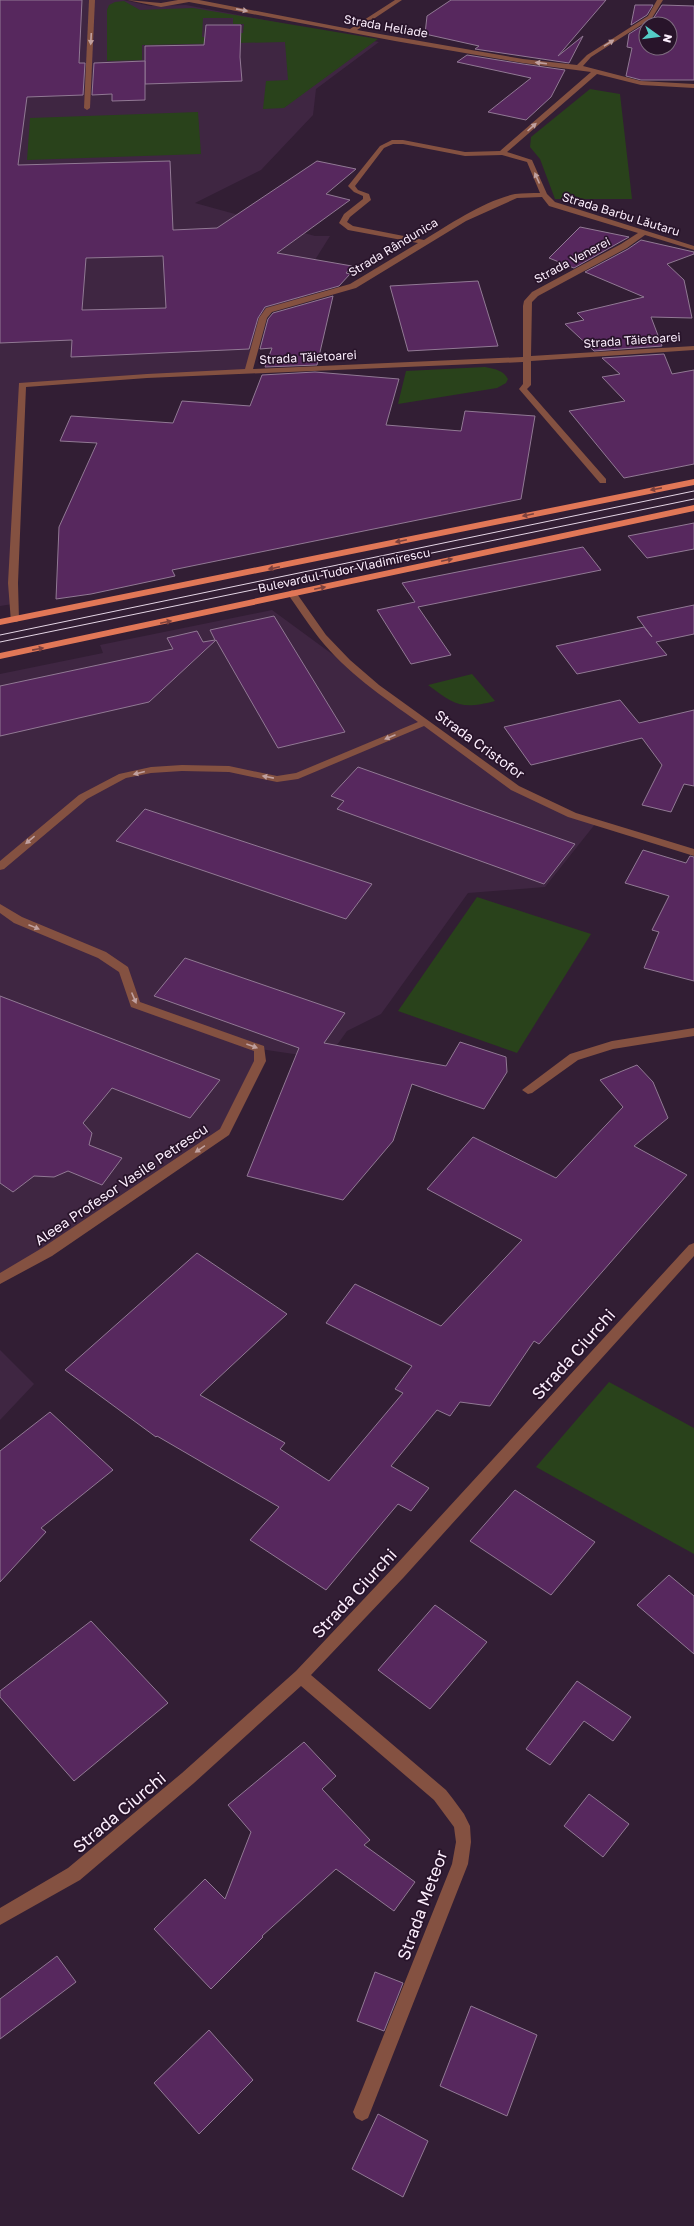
<svg xmlns="http://www.w3.org/2000/svg" width="694" height="2226" viewBox="0 0 694 2226" font-family="'Golos Text',sans-serif">
	<style>
		.built { fill: #3f2642 }
		.green { fill: #29421b; fill-rule: evenodd }
		.building { fill: #57285e; stroke: #917994; fill-rule: evenodd }
		.lines { fill: none; stroke-linecap: round; stroke-linejoin: round }
		.street { fill: #845141; fill-rule: evenodd }
		.primary { fill: #e17757; fill-rule: evenodd }
		.tram { stroke: #e4d5e5; stroke-width: 1 }
		.oneway { fill: #c0a09f }
		.oneway2 { fill: #7b413e }
		.labels { text-anchor: middle; dominant-baseline: central; stroke-width: 3.5; stroke-linejoin: round; paint-order: stroke }
		.far-street-label { font-size: 12px; fill: #fceefd; stroke: #28142a }
		.street-label { font-size: 14px; fill: #fceefd; stroke: #28142a }
		.near-street-label { font-size: 17px; fill: #fceefd; stroke: #28142a }
	</style>
	<rect width="100%" height="100%" fill="#321e34"/>
	<g class="built">
		<path d="M0,0H124L150,6L186,5L379,42L316,89L313,115L261,170L195,203L315,236H330L308,271L307,293L304,298L267,309L248,371L22,385L13,604L0,606Z"/>
		<path d="M272,610L515,788L596,823L545,887L468,893L381,1014L347,1031L327,1059L260,1049L225,1132L0,1279V674L103,653L100,645Z"/>
		<path d="M0,1350L34,1384L0,1420Z"/>
	</g>
	<g class="green">
		<path d="M124,1L140,10L193,8L378,39L284,108L263,109L266,81L288,80L285,42L142,45V60L107,61V10L109,5L115,2ZM203,18H233V24H244L243,33H233V37H202Z"/>
		<path d="M590,89L620,94L632,199H555L540,159L530,147L531,137Z"/>
		<path d="M198,112L201,154L27,160L30,118Z"/>
		<path d="M485,367C495,369 503,370 508,379L506,383L497,388L398,404L406,371Z"/>
		<path d="M472,674L495,701C461,710 455,705 428,685Z"/>
		<path d="M477,897L591,934L517,1053L398,1011Z"/>
		<path d="M609,1382L694,1428V1554L536,1467Z"/>
	</g>
	<g class="building">
		<path d="M0,0H82L79,63H85L83,95L27,97L18,165L170,161L173,230L217,228L317,161L356,169L326,194L350,200L277,253L352,266L346,273L350,274L339,286L265,307L258,318L249,349L71,357L72,340L0,343ZM163,256L166,308L82,310L86,258Z"/>
		<path d="M451,0H606L558,56L583,36L569,63L475,49L479,46L425,34L427,16Z"/>
		<path d="M635,5H653L647,15L631,25Z"/>
		<path d="M662,5L694,6V80H641L626,76L632,48L627,47L629,34L653,19ZM646,24H670V48H646Z"/>
		<path d="M206,25H241L240,57L242,81L145,84V46L204,45Z"/>
		<path d="M467,55L523,64L565,70L551,97L526,120L488,112L531,78L457,62Z"/>
		<path d="M145,61V100L112,101V94L92,95L94,63Z"/>
		<path d="M580,227L629,237L574,268L549,258Z"/>
		<path d="M641,240L694,252V254L667,264L684,280L692,318L651,317L662,346L594,351L565,324L584,320L577,313L644,297L585,272L628,249Z"/>
		<path d="M478,281L498,346L408,351L390,286Z"/>
		<path d="M333,296L317,365L265,367L272,348L260,349L268,319L273,313Z"/>
		<path d="M664,354L672,374L694,370V464L624,478L569,411L625,401L602,377L620,374L602,358Z"/>
		<path d="M315,372L399,379L386,425L461,431L465,411L535,416L521,499L172,570L175,576L91,594L56,599L59,527L97,443L60,441L71,416L173,423L182,401L250,406L262,375Z"/>
		<path d="M694,523V549L647,558L628,536Z"/>
		<path d="M583,547L601,570L418,607L451,655L411,664L377,610L415,602L402,583Z"/>
		<path d="M694,605V634L656,642L667,655L577,674L556,646L644,627L652,637L637,617Z"/>
		<path d="M274,616L345,732L278,748L216,640L149,702L0,736V686L173,649L167,638L197,631L203,642L215,640L210,630Z"/>
		<path d="M620,700L639,723L694,710V786L684,784L671,812L642,805L662,765L642,738L531,765L504,727Z"/>
		<path d="M358,767L575,844L544,884L337,809L344,801L331,796Z"/>
		<path d="M145,809L372,884L346,919L116,841Z"/>
		<path d="M643,850L686,863L690,856L694,857V981L644,968L659,932L652,930L669,896L625,883Z"/>
		<path d="M185,958L345,1013L324,1043L446,1066L460,1042L506,1057L507,1072L484,1109L412,1084L393,1141L343,1200L247,1176L299,1048L154,996Z"/>
		<path d="M0,996L220,1080L190,1118L112,1088L83,1123L92,1133L89,1145L122,1158L102,1185L68,1171L54,1177L34,1176L13,1192L0,1183Z"/>
		<path d="M637,1065L653,1082L668,1118L634,1146L687,1175L539,1344L534,1341L490,1406L460,1402L450,1416L437,1410L391,1466L429,1488L411,1511L398,1504L326,1590L250,1540L279,1507L157,1436L156,1437L65,1370L197,1253L287,1314L200,1395L285,1443L280,1449L329,1481L403,1393L395,1389L412,1366L326,1323L355,1284L441,1326L522,1240L427,1189L473,1137L556,1178L623,1107L600,1080Z"/>
		<path d="M50,1412L113,1470L41,1528L46,1532L0,1582V1451Z"/>
		<path d="M515,1490L595,1542L551,1595L470,1541Z"/>
		<path d="M669,1575L694,1596V1654L637,1605Z"/>
		<path d="M435,1605L487,1642L430,1709L378,1670Z"/>
		<path d="M91,1621L168,1703L74,1781L0,1697V1691Z"/>
		<path d="M577,1681L631,1717L613,1741L584,1721L550,1765L526,1749Z"/>
		<path d="M304,1742L336,1776L322,1789L370,1840L364,1845L415,1882L394,1911L336,1869L262,1936L263,1937L211,1989L154,1929L205,1879L225,1899L251,1832L228,1805Z"/>
		<path d="M589,1794L629,1824L603,1857L564,1826Z"/>
		<path d="M57,1956L76,1982L0,2039V1999Z"/>
		<path d="M375,1972L403,1983L384,2031L357,2021Z"/>
		<path d="M471,2006L537,2035L507,2116L440,2086Z"/>
		<path d="M209,2030L253,2080L199,2134L154,2083Z"/>
		<path d="M378,2114L428,2141L403,2197L352,2169Z"/>
	</g>
	<g class="lines">
		<g class="street">
			<path d="M89,0H95L90,108L87,110L84,108Z"/>
			<path d="M127,0L161,3L178,0H199L350,29L395,0H402L357,30L523,59L577,65L587,55L648,16L657,0H663L652,18L591,57L583,66L641,81L694,84V88L641,85L597,74L507,152L532,160L547,194L555,202L694,246V250L645,235L627,248L538,296L532,302L531,356L694,346V350L531,361V385L527,389L606,479V483H600L519,389L523,384V362L147,378L26,387L18,583L19,620L17,622H11L8,583L19,383L147,374L245,369L259,318L266,308L350,284L418,243L348,230L339,223L344,214L363,199V196L354,192L348,186L380,146L392,140H403L465,152L500,151L591,72L523,63L395,41L189,2L161,7ZM393,144H403L465,156L502,155L527,162L540,193C532,193 523,193 515,194C484,201 450,224 424,240L353,226L347,222L350,217L371,200L369,194L358,190L355,186L384,148ZM542,197L549,206L638,233L621,244L532,292L524,301L523,306V357L253,369L267,318L272,312L356,288L466,221L517,198Z"/>
			<path d="M292,590L295,591L326,635L350,660L379,685L519,786L576,813L694,849V856L568,817L511,790L424,726L298,779L277,782L229,772L182,771L151,773L126,778L87,799L4,869L0,870V861L79,795L119,774L151,767L182,765L229,766L277,776L296,773L418,722C383,697 346,672 319,638C308,624 298,608 287,593Z"/>
			<path d="M0,904L22,917L106,952L128,967L140,1002L264,1046L266,1061L229,1135L52,1256L0,1284V1273L42,1248L220,1129L254,1061V1051L131,1007L119,972L98,958L14,923L0,913Z"/>
			<path d="M694,1028V1036L613,1049L578,1060L532,1093L528,1094L522,1090L570,1054L612,1041Z"/>
			<path d="M694,1243V1256L404,1577L311,1675L446,1790L453,1799L464,1814L470,1826L471,1842L468,1864L368,2118L362,2121L356,2118L353,2112L452,1864L456,1842L454,1827L434,1800L301,1686L194,1783L80,1880L0,1925V1908L68,1868L182,1773L296,1671L394,1567L689,1245Z"/>
		</g>
		<g class="primary">
			<path d="M694,479V485L0,625V619Z"/>
			<path d="M694,505V511L0,659V653Z"/>
		</g>
		<g class="tram">
			<path d="M0,635L694,491"/>
			<path d="M0,642L694,499"/>
		</g>
	</g>
	<defs><path id="oneway-solid" d="M-6-.8H1V-3.2L6.5 0L1 3.2V.8H-6Z"/></defs>
	<g class="oneway">
		<use href="#oneway-solid" transform="translate(242 10) rotate(11)"/>
		<use href="#oneway-solid" transform="translate(91 39) rotate(93)"/>
		<use href="#oneway-solid" transform="translate(609 43) rotate(-32)"/>
		<use href="#oneway-solid" transform="translate(541 63) rotate(-173)"/>
		<use href="#oneway-solid" transform="translate(532 127) rotate(-42)"/>
		<use href="#oneway-solid" transform="translate(537 178) rotate(-114)"/>
		<use href="#oneway-solid" transform="translate(390 737) rotate(157)"/>
		<use href="#oneway-solid" transform="translate(139 773) rotate(166)"/>
		<use href="#oneway-solid" transform="translate(268 777) rotate(-169)"/>
		<use href="#oneway-solid" transform="translate(30 840) rotate(140)"/>
		<use href="#oneway-solid" transform="translate(34 927) rotate(22)"/>
		<use href="#oneway-solid" transform="translate(134 998) rotate(67)"/>
		<use href="#oneway-solid" transform="translate(252 1046) rotate(20)"/>
		<use href="#oneway-solid" transform="translate(200 1149) rotate(146)"/>
	</g>
	<g class="oneway2">
		<use href="#oneway-solid" transform="translate(656 489) rotate(169)"/>
		<use href="#oneway-solid" transform="translate(528 515) rotate(168)"/>
		<use href="#oneway-solid" transform="translate(401 541) rotate(168)"/>
		<use href="#oneway-solid" transform="translate(447 560) rotate(-12)"/>
		<use href="#oneway-solid" transform="translate(274 568) rotate(168)"/>
		<use href="#oneway-solid" transform="translate(320 588) rotate(-12)"/>
		<use href="#oneway-solid" transform="translate(166 622) rotate(-12)"/>
		<use href="#oneway-solid" transform="translate(38 649) rotate(-11)"/>
	</g>
	<g class="labels">
		<g class="far-street-label">
			<text transform="translate(386 26) rotate(10)">Strada Heliade</text>
			<text transform="translate(621 214) rotate(17)">Strada Barbu Lăutaru</text>
			<text transform="translate(393 247) rotate(-31)">Strada Rândunica</text>
			<text transform="translate(572 260) rotate(-28)">Strada Venerei</text>
			<text transform="translate(632 340) rotate(-4)">Strada Tăietoarei</text>
			<text transform="translate(308 357) rotate(-3)">Strada Tăietoarei</text>
			<text transform="translate(344 570) rotate(-12)">Bulevardul Tudor Vladimirescu</text>
		</g>
		<g class="street-label">
			<text transform="translate(480 744) rotate(36)">Strada Cristofor</text>
			<text transform="translate(121 1184) rotate(-34)">Aleea Profesor Vasile Petrescu</text>
		</g>
		<g class="near-street-label">
			<text transform="translate(573 1354) rotate(-48)">Strada Ciurchi</text>
			<text transform="translate(354 1593) rotate(-47)">Strada Ciurchi</text>
			<text transform="translate(119 1812) rotate(-40)">Strada Ciurchi</text>
			<text transform="translate(422 1905) rotate(-70)">Strada Meteor</text>
		</g>
	</g>
	<g transform="translate(658 36) rotate(104)"><circle r="19" fill="#28142a" stroke="#7d6b7e"/>
	<path d="M0-3L7 15L0 10L-7 15Z" fill="#54cdc7"/>
	<text y="-6" font-size="11" font-weight="bold" text-anchor="middle" fill="#fceefd">N</text>
	</g>
</svg>
